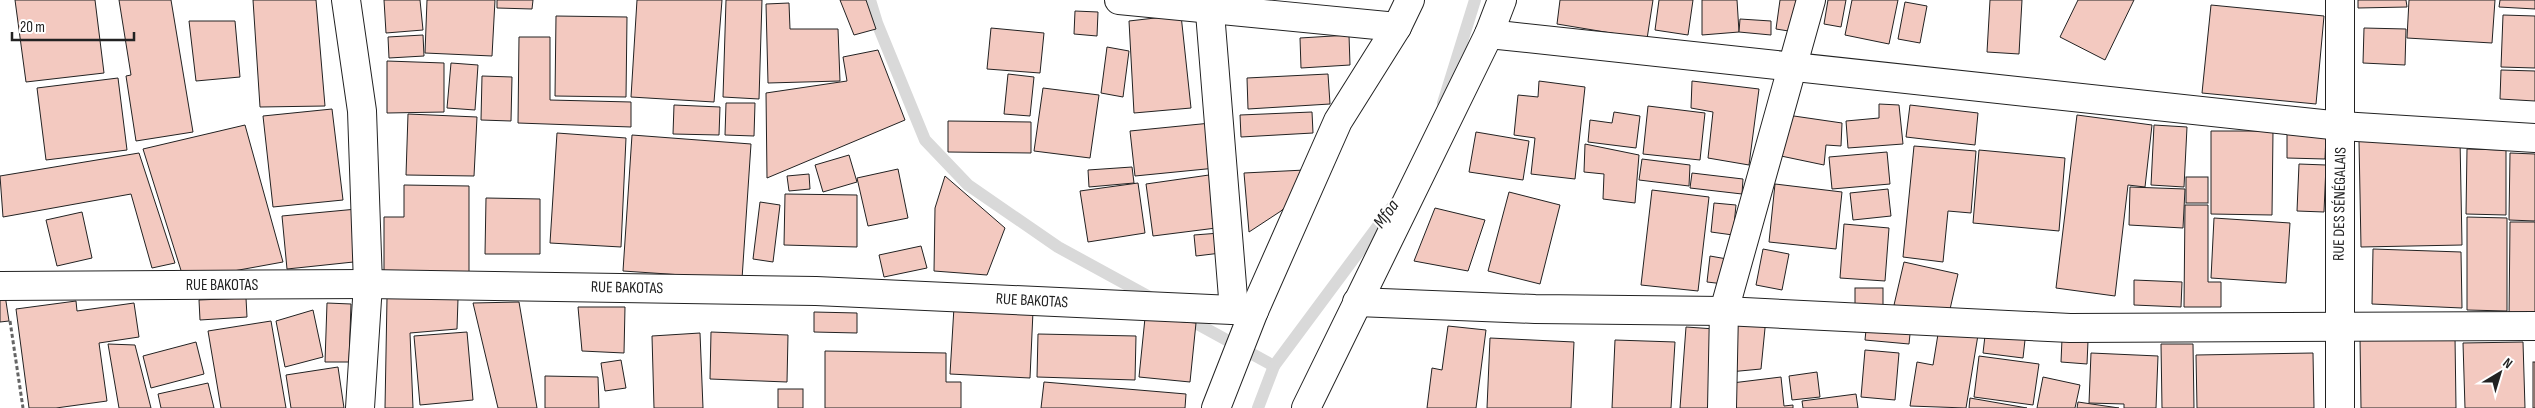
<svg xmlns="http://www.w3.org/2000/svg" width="2535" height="408" viewBox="0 0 2535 408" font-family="'Sofia Sans Condensed',sans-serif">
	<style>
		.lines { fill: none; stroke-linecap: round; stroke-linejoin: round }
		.stream { stroke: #d9d9d9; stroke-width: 12 }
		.building { fill: #f3c9c0; stroke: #222 }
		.street-casing { stroke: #222; stroke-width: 30 }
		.path { stroke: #646464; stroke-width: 3; stroke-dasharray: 4 2.5; stroke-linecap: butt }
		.street { stroke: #fff; stroke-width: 28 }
		.labels { text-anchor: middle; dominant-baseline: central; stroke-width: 4; stroke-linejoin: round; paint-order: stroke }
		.street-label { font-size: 16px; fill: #222; stroke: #fff }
		.water-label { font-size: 18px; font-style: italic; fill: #222; stroke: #fff }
	</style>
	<rect width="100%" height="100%" fill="#fff"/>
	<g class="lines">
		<g class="stream">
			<path d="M870,0L877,23L925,140L968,185L1058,247L1155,300"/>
			<path d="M1443,103L1475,0"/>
			<path d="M1181,315L1274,366"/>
			<path d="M1258,408L1274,366L1395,203"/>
		</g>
	</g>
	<g class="building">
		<path d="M15,0H95L104,73L26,82Z"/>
		<path d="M119,0H171L193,132L136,141L126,76L131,75Z"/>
		<path d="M253,0H316L325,106L260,107Z"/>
		<path d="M384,0H420L423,30L386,33Z"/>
		<path d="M427,0H495L492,56L425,53Z"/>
		<path d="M497,0H533L532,9L497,8Z"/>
		<path d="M637,0H722L714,102L631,97Z"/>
		<path d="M726,0H762L759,99L723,97Z"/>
		<path d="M840,0H866L876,29L854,35Z"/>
		<path d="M1560,0H1653L1647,39L1557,24Z"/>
		<path d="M1659,0H1693L1688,35L1655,30Z"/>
		<path d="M1702,0H1737L1739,32L1702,35Z"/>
		<path d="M1780,0H1806L1801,33L1776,29Z"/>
		<path d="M1828,0H1846L1841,27L1824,24Z"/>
		<path d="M1852,0H1898L1889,44L1845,35Z"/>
		<path d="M1990,0H2022L2019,54L1987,52Z"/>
		<path d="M2078,0H2134L2105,60L2060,37Z"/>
		<path d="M2358,0H2406L2407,7L2358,8Z"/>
		<path d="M2409,0H2495L2492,43L2407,38Z"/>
		<path d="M2500,0H2535V9L2499,7Z"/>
		<path d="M1905,2L1927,6L1920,43L1898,39Z"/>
		<path d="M789,3L790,29H838L840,81L768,83L766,4Z"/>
		<path d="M2211,5L2324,16L2316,104L2202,93Z"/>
		<path d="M1075,11L1098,12L1097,36L1074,34Z"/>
		<path d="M1181,15L1191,108L1134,113L1129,21Z"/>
		<path d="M2503,15L2535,16V68L2501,67Z"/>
		<path d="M556,16L627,17L626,97L555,96Z"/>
		<path d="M1740,19L1771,21V35L1739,32Z"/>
		<path d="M189,21H235L240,77L196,81Z"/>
		<path d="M991,28L1044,33L1040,73L987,69Z"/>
		<path d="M2364,28L2406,29L2405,65L2363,63Z"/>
		<path d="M423,35L424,56L389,58L388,37Z"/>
		<path d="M1349,35L1350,65L1301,68L1300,38Z"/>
		<path d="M519,37H550V100L631,102V127L518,123Z"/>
		<path d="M1107,47L1129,51L1123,97L1101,93Z"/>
		<path d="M878,50L905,120L767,178L766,93L847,81L843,57Z"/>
		<path d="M387,61L444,63V112L387,113Z"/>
		<path d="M451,63L478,65L475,110L447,108Z"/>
		<path d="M2501,70L2535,71V101L2500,99Z"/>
		<path d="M1008,74L1034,77L1030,116L1004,114Z"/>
		<path d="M1328,74L1330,104L1248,109L1247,78Z"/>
		<path d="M482,76L512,77L511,121L481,120Z"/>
		<path d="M118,78L127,150L46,160L37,88Z"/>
		<path d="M1539,81L1585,87L1575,179L1531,174L1535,138L1514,135L1518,95L1538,97Z"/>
		<path d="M1692,81L1759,89L1749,165L1708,158L1713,112L1691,108Z"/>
		<path d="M1043,88L1099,95L1090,158L1034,151Z"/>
		<path d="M726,103H755L754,136L725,135Z"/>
		<path d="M1879,104L1899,105L1903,144L1848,148L1846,121L1879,118Z"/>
		<path d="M674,105L720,107L719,135L673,134Z"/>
		<path d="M1910,105L1978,113L1975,145L1906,137Z"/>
		<path d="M1648,106L1705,113L1700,160L1643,154Z"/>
		<path d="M332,109L343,200L273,207L263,116Z"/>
		<path d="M1312,112L1313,133L1241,137L1240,115Z"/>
		<path d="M1614,112L1640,116L1636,148L1588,142L1590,120L1612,123Z"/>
		<path d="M408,114L477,117L474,176L406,175Z"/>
		<path d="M1787,115L1842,123L1841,146L1826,145L1824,165L1781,156Z"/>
		<path d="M2077,115L2152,125L2145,187L2128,185L2115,296L2056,288Z"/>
		<path d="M948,121L1031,122V153L948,152Z"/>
		<path d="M1211,123L1216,168L1135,176L1130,131Z"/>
		<path d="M245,125L283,262L184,280L143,149Z"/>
		<path d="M2154,125L2187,127L2184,187L2151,185Z"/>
		<path d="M2211,131H2273L2272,215L2211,214Z"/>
		<path d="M1476,132L1529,141L1523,180L1469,172Z"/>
		<path d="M557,133L626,138L621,247L550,243Z"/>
		<path d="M2287,134L2326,135L2325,159L2287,158Z"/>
		<path d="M632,135L751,144L742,279L623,271Z"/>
		<path d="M2460,139L2462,245L2361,247L2359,141Z"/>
		<path d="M1585,144L1639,155L1635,203L1603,199L1604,174L1584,172Z"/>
		<path d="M1914,146L1976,151L1971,213L1948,211L1943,262L1903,257Z"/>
		<path d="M2467,149L2506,150V215L2466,214Z"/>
		<path d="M1979,150L2065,158L2059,231L1973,223Z"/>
		<path d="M1887,152L1890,184L1832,189L1829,157Z"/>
		<path d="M139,153L175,263L152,268L131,194L3,217L0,176Z"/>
		<path d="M2510,153L2535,154V221L2509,220Z"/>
		<path d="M849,155L857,182L823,192L815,165Z"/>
		<path d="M1642,159L1690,165L1689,186L1639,180Z"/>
		<path d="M2299,164L2326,165L2324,212L2297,211Z"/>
		<path d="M1132,167L1134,183L1089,187L1088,170Z"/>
		<path d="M898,169L908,218L868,226L857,178Z"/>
		<path d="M1305,170L1307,186L1281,211L1249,232L1244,173Z"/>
		<path d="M1692,173L1743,179L1742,194L1690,188Z"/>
		<path d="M809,174L810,189L789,191L787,176Z"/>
		<path d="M1216,174L1224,227L1153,236L1146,184Z"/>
		<path d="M945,176L1005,228L987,275L934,271L935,208Z"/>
		<rect x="2186" y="177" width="22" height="26"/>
		<path d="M1138,183L1145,233L1088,242L1080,191Z"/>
		<path d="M1775,184L1842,192L1836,249L1769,242Z"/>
		<path d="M404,185L469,186V272L384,271V217H404Z"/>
		<path d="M2130,187L2185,189L2183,228L2129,225Z"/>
		<path d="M1888,189L1891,216L1853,220L1850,193Z"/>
		<path d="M1652,190L1709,197L1698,291L1641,285Z"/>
		<path d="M1509,192L1560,205L1540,284L1488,271Z"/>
		<path d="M785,194L857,195V247L784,245Z"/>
		<path d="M486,198L540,199V254H485Z"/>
		<path d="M760,202L780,205L773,262L753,259Z"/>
		<path d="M1714,203L1736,205L1733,235L1711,232Z"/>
		<path d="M2185,205H2208V282H2221V307H2184Z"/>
		<path d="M1435,208L1485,220L1468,271L1414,261Z"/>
		<path d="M357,209L363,261L287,269L282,216Z"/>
		<path d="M82,212L92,258L57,266L46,220Z"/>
		<path d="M2467,217L2507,218V311L2467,310Z"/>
		<path d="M2214,218L2290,223L2286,283L2211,278Z"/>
		<path d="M2510,222H2535V320H2509Z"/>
		<path d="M1844,224L1889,228L1885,281L1840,278Z"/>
		<path d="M1220,233L1221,253L1196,256L1194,235Z"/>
		<path d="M921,246L927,268L884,277L879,255Z"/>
		<path d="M1763,249L1789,254L1782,290L1756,285Z"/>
		<path d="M2373,249L2461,252L2462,308L2372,304Z"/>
		<path d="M1710,256L1727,259L1724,284L1707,282Z"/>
		<path d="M1904,262L1958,274L1948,318L1894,305Z"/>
		<path d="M2134,280L2182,282L2181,307L2134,305Z"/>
		<rect x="1855" y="288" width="28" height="19"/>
		<path d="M0,295H5L9,321L0,322Z"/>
		<path d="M246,298L247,317L200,320L199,300Z"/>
		<path d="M387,298L458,299L457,329L410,333L413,408H385Z"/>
		<path d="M76,301L77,311L134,303L139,337L99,343L107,401L56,408H29L16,309Z"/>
		<path d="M519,302L537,408H498L473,303Z"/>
		<path d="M327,303L351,304L349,362H325Z"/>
		<path d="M578,307H625L624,353L582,351Z"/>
		<path d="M954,307L1033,311L1030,378L950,374Z"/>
		<path d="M313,310L323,357L285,367L276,321Z"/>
		<path d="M814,312L857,313V333L814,332Z"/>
		<path d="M1734,317L1766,318L1761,369L1729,372Z"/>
		<path d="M1145,318L1196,323L1190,382L1139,377Z"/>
		<path d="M271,321L286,408H221L208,331Z"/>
		<path d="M1448,326L1486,330L1476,408H1427L1432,368L1442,370Z"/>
		<path d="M1686,327L1715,329L1708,408H1680Z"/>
		<path d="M1986,327L2026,331L2023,358L1983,353Z"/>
		<path d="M1939,328L1978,335L1966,408L1910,406L1917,362L1933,365Z"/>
		<path d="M1866,330L1910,334L1909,344L1865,340Z"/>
		<path d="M467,332L473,400L420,405L414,336Z"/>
		<path d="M711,332L788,335L787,382L710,379Z"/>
		<path d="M700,333L703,408H654L652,336Z"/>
		<path d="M1038,334L1136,336L1135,380L1037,377Z"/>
		<path d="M2455,337L2456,408H2361L2360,338Z"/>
		<path d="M1490,338L1574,342L1571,408H1487Z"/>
		<path d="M2062,339L2088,341L2087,364L2061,362Z"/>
		<path d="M1615,340L1675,342L1671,408H1612Z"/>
		<path d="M196,342L204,374L151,388L143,356Z"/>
		<path d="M2523,342L2525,408H2465L2463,343Z"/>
		<path d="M108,344L135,345L151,408H119Z"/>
		<path d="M2161,344H2193L2194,408H2162Z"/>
		<path d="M1865,350L1899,353L1895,400L1861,397Z"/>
		<path d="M825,351L946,353V382H961V408H825Z"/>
		<path d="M2091,353L2158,356L2156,408H2124V404L2089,403Z"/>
		<path d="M2313,353L2314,408H2197L2196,355Z"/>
		<path d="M1979,356L2039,364L2033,405L1974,397Z"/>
		<path d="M621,360L626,388L605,391L601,363Z"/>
		<rect x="2533" y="362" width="2" height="46"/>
		<path d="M338,367L344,408H291L286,375Z"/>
		<path d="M1817,372L1820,397L1792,400L1789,376Z"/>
		<path d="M545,376L598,377L599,408H545Z"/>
		<path d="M1781,377L1784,406L1793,405V408H1735L1732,383Z"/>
		<path d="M2043,377L2080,385L2075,408H2037Z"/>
		<path d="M1044,382L1186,394L1185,408H1041Z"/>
		<path d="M208,383L214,408H161L158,394Z"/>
		<rect x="778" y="389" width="25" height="19"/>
		<path d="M1856,394L1858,408H1803L1802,401Z"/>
		<path d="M1970,398L2027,408H1969Z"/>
		<path d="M2078,402L2119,408H2077Z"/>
	</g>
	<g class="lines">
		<defs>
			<g id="street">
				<path d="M346,0L362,111L368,284L360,408"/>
				<path d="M1119,0L1397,27"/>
				<path d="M1209,0L1234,310"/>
				<path d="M2340,0V408"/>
				<path d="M1489,34L2341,126L2535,138"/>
				<path d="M0,286L368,284L816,291L1254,311"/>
				<path d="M1357,302L1535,309L1724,311L2070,328L2535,326"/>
				<path d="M1216,408L1254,311L1338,121L1397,27L1410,0"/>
				<path d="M1306,408L1489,34L1502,0"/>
				<path d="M1722,408L1724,311L1811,0"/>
			</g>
		</defs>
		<use href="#street" class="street-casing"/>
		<path class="path" d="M10,321L23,408"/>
		<use href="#street" class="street"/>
	</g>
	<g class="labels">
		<g class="street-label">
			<text transform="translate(2340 204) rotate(-89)">RUE DES SÉNÉGALAIS</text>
			<text x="222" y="285">RUE BAKOTAS</text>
			<text transform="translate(627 288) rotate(1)">RUE BAKOTAS</text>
			<text transform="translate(1032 301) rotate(3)">RUE BAKOTAS</text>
		</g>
		<g class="water-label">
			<text transform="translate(1386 214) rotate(-54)">Mfoa</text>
		</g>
	</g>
	<g transform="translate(2500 373) rotate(38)" stroke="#ffffff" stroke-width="4" paint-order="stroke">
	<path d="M0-4L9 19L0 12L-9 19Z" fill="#222222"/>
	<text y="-8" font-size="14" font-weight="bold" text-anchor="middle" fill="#222222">N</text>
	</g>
	<path d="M12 32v8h122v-8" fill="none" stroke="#222222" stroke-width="2.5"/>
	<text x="20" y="32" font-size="15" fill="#222222" stroke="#ffffff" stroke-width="4" paint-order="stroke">20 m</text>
</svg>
